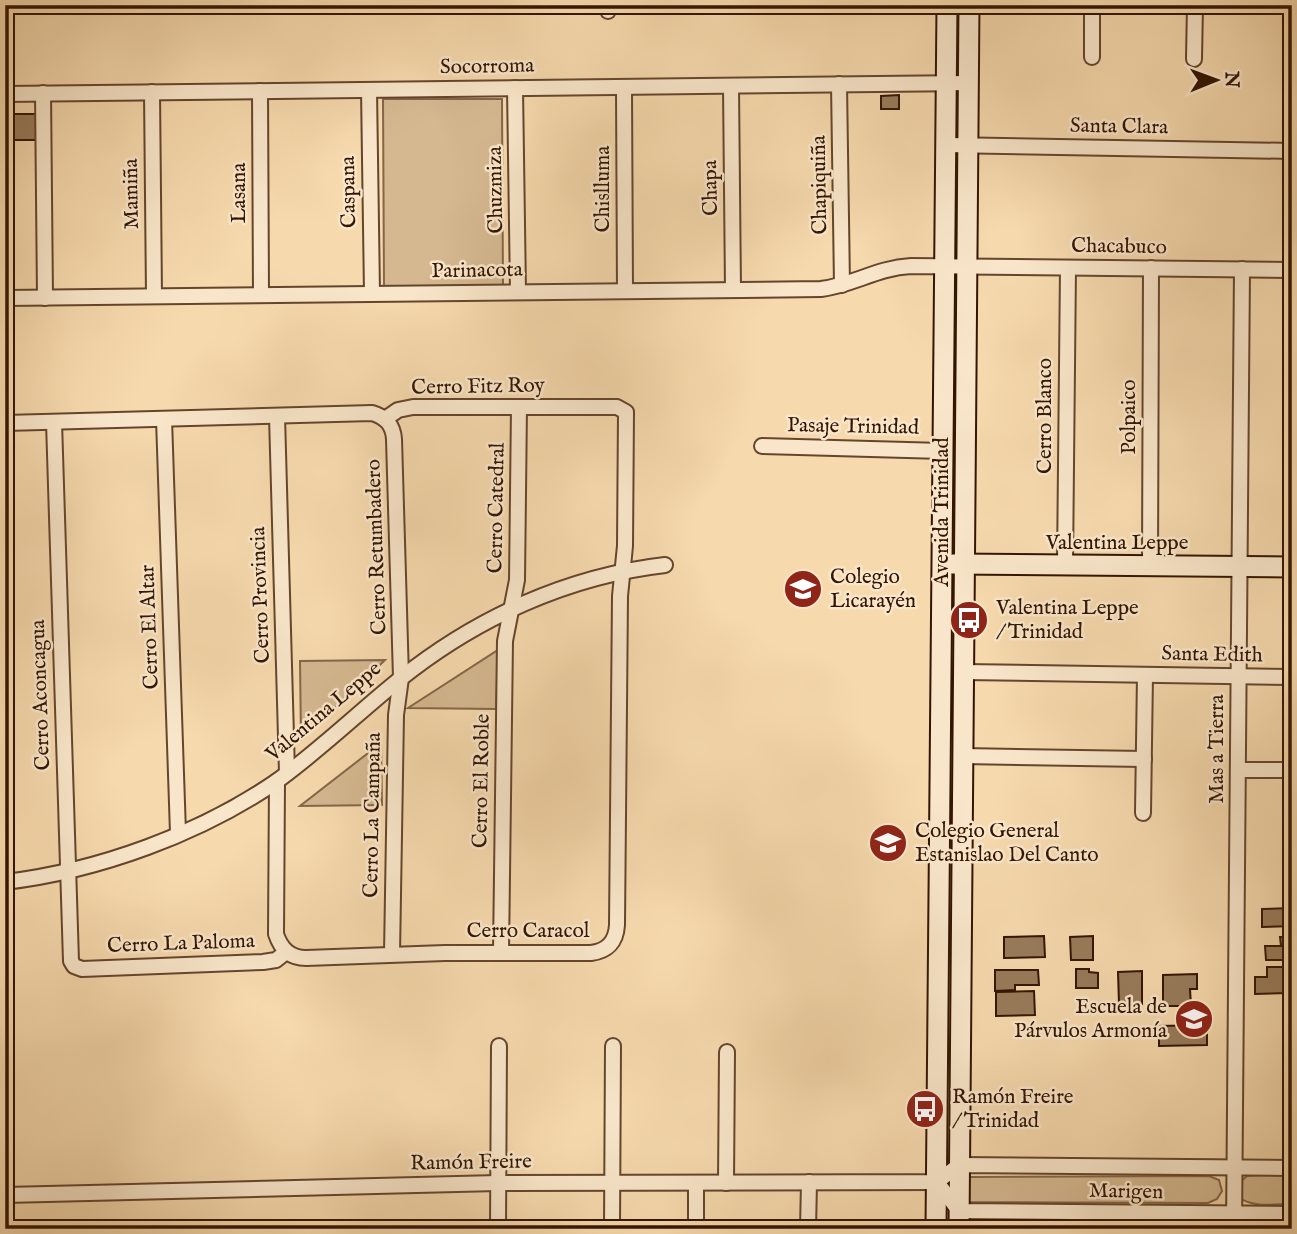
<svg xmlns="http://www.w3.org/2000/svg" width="1297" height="1234" viewBox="0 0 1297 1234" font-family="'IM FELL English',serif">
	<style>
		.green { fill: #d5b890; stroke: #846649; stroke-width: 2 }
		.building { fill: #987b5b; stroke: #331502; stroke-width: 2 }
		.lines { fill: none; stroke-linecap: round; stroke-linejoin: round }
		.street-casing { stroke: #64462d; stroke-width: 18 }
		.secondary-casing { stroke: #331502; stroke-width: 23 }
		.street { stroke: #f9e6ca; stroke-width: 14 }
		.secondary { stroke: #f9e6ca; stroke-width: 19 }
		.labels { text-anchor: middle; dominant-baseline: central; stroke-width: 5; stroke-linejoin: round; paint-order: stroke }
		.street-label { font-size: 21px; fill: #331502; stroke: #f9e6ca }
		.poi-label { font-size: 21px; fill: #331502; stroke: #f9e6ca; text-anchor: start }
	</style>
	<rect width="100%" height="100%" fill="#f6d9ad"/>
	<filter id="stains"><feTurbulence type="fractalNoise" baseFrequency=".00286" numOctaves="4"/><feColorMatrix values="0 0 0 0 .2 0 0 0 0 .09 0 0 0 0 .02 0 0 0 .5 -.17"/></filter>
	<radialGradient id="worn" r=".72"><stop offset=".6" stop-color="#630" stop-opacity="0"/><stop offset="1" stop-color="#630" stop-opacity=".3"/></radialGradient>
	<g class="green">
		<path d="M383,99H502L503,287L384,288Z"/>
		<path d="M498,650L496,709L408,708Z"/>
		<path d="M385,660L301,740L300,661Z"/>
		<path d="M381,743L382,805L300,806Z"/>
		<path d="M1258,1175H1292V1204C1276,1204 1253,1208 1240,1198L1239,1183L1247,1176Z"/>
		<path d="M1209,1176L1219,1180L1222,1191L1217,1199L1208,1203L968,1202V1177Z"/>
	</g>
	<g class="building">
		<path d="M899,95V109H881V96Z"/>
		<rect x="5" y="114" width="31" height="26"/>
		<path d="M1292,908V926L1262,927V909Z"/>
		<path d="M1044,936L1045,957L1004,958V937Z"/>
		<path d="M1093,936V960H1071L1070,937Z"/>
		<path d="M1280,937H1292V960H1266L1265,946H1281Z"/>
		<path d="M1267,967H1288V993L1255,994V977H1267Z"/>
		<path d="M1076,969H1089V972L1098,973V988H1076Z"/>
		<path d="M995,970H1038L1039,985H1015V990L995,991Z"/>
		<path d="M1142,971V1004H1119L1118,972Z"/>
		<path d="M1197,974V989H1190L1191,1006H1163V975Z"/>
		<path d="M1034,991L1035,1015L996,1016V992Z"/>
		<path d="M1207,1025V1045L1159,1046V1026Z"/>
	</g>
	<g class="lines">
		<defs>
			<g id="street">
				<path d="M12,5V6"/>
				<path d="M608,5V11"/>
				<path d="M1092,5V57"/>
				<path d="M1194,59L1195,5"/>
				<path d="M839,84L842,285"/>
				<path d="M731,86L733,290"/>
				<path d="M624,87L625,291"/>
				<path d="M515,88L518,292"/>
				<path d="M369,90L372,293"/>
				<path d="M260,91L261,294"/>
				<path d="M152,92L154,296"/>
				<path d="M43,93L45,298"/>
				<path d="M5,94L969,83"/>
				<path d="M946,145L1292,151"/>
				<path d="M5,298L821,289C854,285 876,268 911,266L1292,270"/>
				<path d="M277,416L287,773"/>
				<path d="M164,419L178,833"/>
				<path d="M54,422L71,961L74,966L82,969L263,962L276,960L286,952"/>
				<path d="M5,423L372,413C386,417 393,425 394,439L401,678L396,715L392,954"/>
				<path d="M762,446L943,451"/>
				<path d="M1065,565L1068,268"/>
				<path d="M1150,566L1151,268"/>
				<path d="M964,672L1292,677"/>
				<path d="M963,756L1144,759"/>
				<path d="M1238,770H1292"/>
				<path d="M277,781L276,934C281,949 290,958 306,958L445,953H591C607,951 616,942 617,925L620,596L625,546L626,412L617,407H413L398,410L385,419"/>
				<path d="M1143,813L1145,675"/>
				<path d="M5,882C98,871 200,834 277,781C320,750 359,712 400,679C476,618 568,576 665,565"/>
				<path d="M501,953L505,641L517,580L519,407"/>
				<path d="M937,1182L959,1211L1292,1214"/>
				<path d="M726,1183L727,1052"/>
				<path d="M5,1195L498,1183L937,1182L959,1165L1292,1168"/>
				<path d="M498,1229L499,1046"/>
				<path d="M612,1229L613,1046"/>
				<path d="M696,1229V1183"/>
				<path d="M808,1229L809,1182"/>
				<path d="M1234,1229L1242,269"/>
			</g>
			<g id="secondary">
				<path d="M953,564L1292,567"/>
				<path d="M936,1229L947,5"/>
				<path d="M959,1229L969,5"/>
			</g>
		</defs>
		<use href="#street" class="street-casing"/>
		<use href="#secondary" class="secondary-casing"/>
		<use href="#street" class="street"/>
		<use href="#secondary" class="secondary"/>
	</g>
	<defs>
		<symbol id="school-disc" viewBox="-11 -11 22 22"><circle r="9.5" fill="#8f2418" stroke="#f9e6ca"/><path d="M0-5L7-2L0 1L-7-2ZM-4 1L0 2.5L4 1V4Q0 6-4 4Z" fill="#fff"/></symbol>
		<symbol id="bus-disc" viewBox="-11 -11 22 22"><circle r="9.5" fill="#8f2418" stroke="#f9e6ca"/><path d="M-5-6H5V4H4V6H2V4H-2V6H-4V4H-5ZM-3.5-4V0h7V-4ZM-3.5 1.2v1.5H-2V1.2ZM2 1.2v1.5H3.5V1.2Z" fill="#fff"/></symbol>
	</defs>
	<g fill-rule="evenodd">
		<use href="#school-disc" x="781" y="567" width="44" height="44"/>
		<use href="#bus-disc" x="947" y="598" width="44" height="44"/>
		<use href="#school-disc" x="866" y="821" width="44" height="44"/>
		<use href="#school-disc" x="1172" y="997" width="44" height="44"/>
		<use href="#bus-disc" x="903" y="1087" width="44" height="44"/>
	</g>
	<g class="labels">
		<g class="street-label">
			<text transform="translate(487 67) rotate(-1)">Socorroma</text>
			<text transform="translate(1119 127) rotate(1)">Santa Clara</text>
			<text transform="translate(820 185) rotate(-91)">Chapiquiña</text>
			<text transform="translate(711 188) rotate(-91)">Chapa</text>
			<text transform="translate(603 189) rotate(-90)">Chislluma</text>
			<text transform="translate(496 190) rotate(-91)">Chuzmiza</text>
			<text transform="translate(349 192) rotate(-91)">Caspana</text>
			<text transform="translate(239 193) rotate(-90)">Lasana</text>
			<text transform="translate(132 194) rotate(-91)">Mamiña</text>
			<text transform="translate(1119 247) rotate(1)">Chacabuco</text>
			<text transform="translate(477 271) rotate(-1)">Parinacota</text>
			<text transform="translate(478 387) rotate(-1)">Cerro Fitz Roy</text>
			<text transform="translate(1045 416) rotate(-90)">Cerro Blanco</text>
			<text transform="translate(1129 417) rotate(-90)">Polpaico</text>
			<text transform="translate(853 427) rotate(1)">Pasaje Trinidad</text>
			<text transform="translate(497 508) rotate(-89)">Cerro Catedral</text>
			<text transform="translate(942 512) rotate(-90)">Avenida Trinidad</text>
			<text x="1117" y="543">Valentina Leppe</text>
			<text transform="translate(377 547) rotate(-92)">Cerro Retumbadero</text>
			<text transform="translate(261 595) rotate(-92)">Cerro Provincia</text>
			<text transform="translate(150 627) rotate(-92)">Cerro El Altar</text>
			<text transform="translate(1212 655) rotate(1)">Santa Edith</text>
			<text transform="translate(41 695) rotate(-92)">Cerro Aconcagua</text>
			<text transform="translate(324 712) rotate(-40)">Valentina Leppe</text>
			<text transform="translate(1217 749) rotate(-90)">Mas a Tierra</text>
			<text transform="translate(482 781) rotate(-89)">Cerro El Roble</text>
			<text transform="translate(373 815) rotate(-89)">Cerro La Campaña</text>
			<text x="528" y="931">Cerro Caracol</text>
			<text transform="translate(181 944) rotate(-2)">Cerro La Paloma</text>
			<text transform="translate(471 1163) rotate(-1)">Ramón Freire</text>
			<text transform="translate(1126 1192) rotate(1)">Marigen</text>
		</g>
		<g class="poi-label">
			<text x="830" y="577">Colegio<tspan x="830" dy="24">Licarayén</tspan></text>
			<text x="996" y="608">Valentina Leppe<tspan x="996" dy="24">/ Trinidad</tspan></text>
			<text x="915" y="831">Colegio General<tspan x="915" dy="24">Estanislao Del Canto</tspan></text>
			<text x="1167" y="1007" text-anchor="end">Escuela de<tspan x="1167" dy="24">Párvulos Armonía</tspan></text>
			<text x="952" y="1097">Ramón Freire<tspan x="952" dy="24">/ Trinidad</tspan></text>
		</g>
	</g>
	<rect width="1297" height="1234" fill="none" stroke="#f6d9ad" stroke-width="28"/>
	<rect x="7" y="7" width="1283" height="1220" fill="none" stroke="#331502" stroke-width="3.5"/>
	<rect x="14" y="14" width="1269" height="1206" fill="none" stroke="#331502" stroke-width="2"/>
	<g transform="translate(1216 80) rotate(89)" stroke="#f9e6ca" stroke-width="5" paint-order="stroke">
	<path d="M0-5L12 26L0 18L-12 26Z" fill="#331502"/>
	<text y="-10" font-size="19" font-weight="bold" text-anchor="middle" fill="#331502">N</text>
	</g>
	<rect width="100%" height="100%" filter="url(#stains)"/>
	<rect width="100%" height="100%" fill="url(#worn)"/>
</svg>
